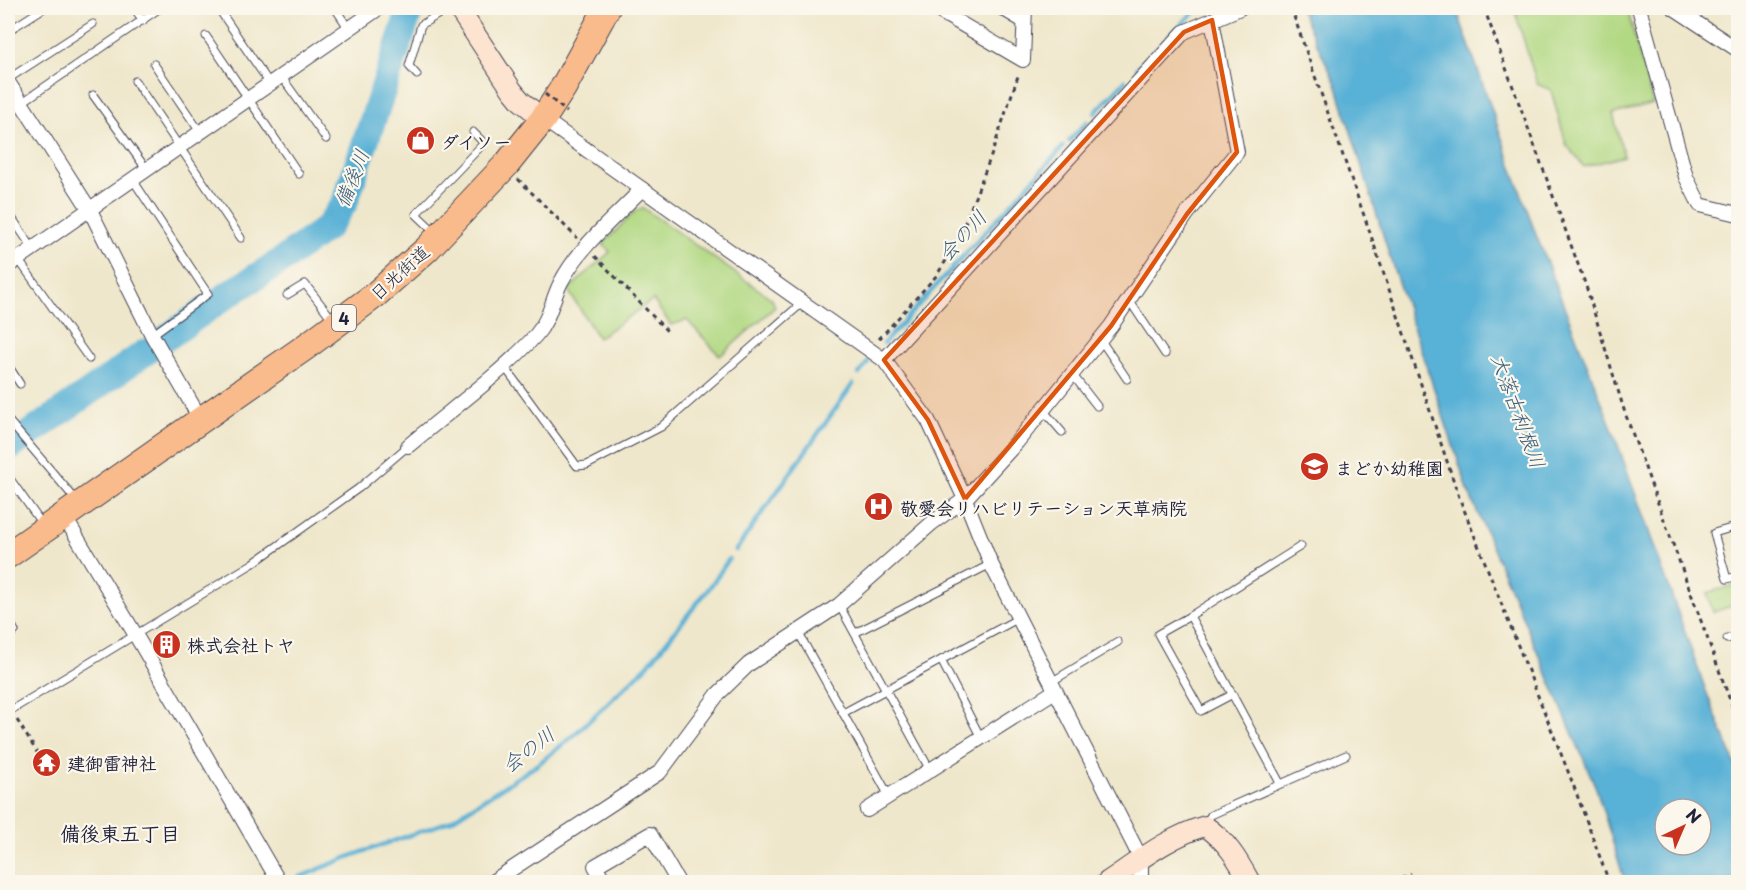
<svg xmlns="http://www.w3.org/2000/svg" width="1746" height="890" viewBox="0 0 1746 890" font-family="'Playpen Sans','Klee One',sans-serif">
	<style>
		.green { fill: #b1d882; stroke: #6a7d5e; stroke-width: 1.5 }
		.water { fill: #59b1d6; stroke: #3e6a88; stroke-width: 1.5; fill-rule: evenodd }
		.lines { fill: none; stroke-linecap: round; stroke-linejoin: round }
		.stream { stroke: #59b1d6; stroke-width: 4.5 }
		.river { stroke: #59b1d6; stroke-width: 27 }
		.lane-casing { stroke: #414051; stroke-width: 9 }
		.street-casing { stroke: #414051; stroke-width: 16 }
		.secondary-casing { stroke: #414051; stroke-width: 22 }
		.highway-casing { stroke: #414051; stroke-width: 28 }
		.path { stroke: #414051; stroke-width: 3; stroke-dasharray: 4.5 4.5; stroke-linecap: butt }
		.lane { stroke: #fff; stroke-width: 7 }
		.street { stroke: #fff; stroke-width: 14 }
		.secondary { stroke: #fde4d1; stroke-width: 20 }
		.highway { stroke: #fabb8c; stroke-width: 26 }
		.path-bridge { stroke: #414051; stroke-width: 3; stroke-dasharray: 4.5 4.5; stroke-linecap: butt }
		.marked { fill: #de560e; fill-opacity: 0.2; stroke: #de560e; stroke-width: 4.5; stroke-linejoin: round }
		.labels { text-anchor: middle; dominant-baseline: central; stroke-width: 4.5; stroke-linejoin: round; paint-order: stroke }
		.shield { fill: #fbf7ec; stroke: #636270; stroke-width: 1.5 }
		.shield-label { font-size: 16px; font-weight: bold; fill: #22223b }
		.poi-label { font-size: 18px; font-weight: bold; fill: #22223b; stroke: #fbf7ec; text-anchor: start }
		.street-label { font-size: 18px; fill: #22223b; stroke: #fbf7ec }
		.water-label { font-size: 20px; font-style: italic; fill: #385b79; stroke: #fbf7ec }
		.neighbourhood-label { font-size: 20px; font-weight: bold; fill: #22223b; stroke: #fbf7ec }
	</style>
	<rect width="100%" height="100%" fill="#fbf7ec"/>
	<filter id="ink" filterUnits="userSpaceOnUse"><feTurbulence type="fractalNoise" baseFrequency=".0167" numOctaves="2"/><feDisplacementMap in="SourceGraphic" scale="12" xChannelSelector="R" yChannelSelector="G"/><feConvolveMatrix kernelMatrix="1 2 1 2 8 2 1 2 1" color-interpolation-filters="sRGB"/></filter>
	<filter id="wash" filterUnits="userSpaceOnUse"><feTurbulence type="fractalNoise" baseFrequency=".008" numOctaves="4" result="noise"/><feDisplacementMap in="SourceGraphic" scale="24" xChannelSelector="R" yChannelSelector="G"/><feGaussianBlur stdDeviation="1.35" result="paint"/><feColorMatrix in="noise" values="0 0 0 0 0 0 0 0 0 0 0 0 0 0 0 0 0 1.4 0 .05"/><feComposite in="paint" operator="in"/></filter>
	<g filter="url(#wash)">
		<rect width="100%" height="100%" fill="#efe7cb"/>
		<g class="green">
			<path d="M1514,8H1627L1653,104L1613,114L1624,156L1584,167L1566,144L1551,90L1537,84Z"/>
			<path d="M643,208L772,299L775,307L720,356L687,320L671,325L653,300L598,338L568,290L610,252L603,244L635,211Z"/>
			<path d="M1738,584V604L1713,612L1707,593Z"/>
		</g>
		<path class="water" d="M1300,8H1456L1535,232L1610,423L1706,691L1738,771V882H1625L1596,788L1469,493L1394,270L1336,84ZM1665,809H1701V845H1665Z"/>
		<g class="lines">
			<g class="stream">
				<path d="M1137,68L1193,13L1203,8"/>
				<path d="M1095,113L1125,81"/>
				<path d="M1069,141L1087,122"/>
				<path d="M884,343L1063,147"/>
				<path d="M859,374L868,362"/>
				<path d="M736,550L853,384"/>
				<path d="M288,882L351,856L450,821L537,765L573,736L647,666L710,587L729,559"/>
			</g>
			<g class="river">
				<path d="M169,336L229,294L284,259L328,227L345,202L409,13"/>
				<path d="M8,447L12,446L146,352"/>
			</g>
		</g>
	</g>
	<g filter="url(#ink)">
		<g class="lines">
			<defs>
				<g id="lane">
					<path d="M134,8L143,21"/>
					<path d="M218,8L270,84"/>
					<path d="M335,8L349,29"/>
					<path d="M8,31L44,8"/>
					<path d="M206,36L299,174"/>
					<path d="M154,64L200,132"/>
					<path d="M417,75L409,66L421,25L449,8"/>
					<path d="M281,76L326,139"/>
					<path d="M8,79L93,24"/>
					<path d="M135,81L241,238"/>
					<path d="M93,95L147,170"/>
					<path d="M8,112L160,8"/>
					<path d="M133,180L208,294L152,335"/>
					<path d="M8,212L33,249"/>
					<path d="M435,232L416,214L484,143L473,132"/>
					<path d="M18,259L89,359"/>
					<path d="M287,295L305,284L333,320"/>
					<path d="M1129,300L1165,354"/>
					<path d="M1100,339L1127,379"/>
					<path d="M8,365L20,384"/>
					<path d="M504,366L577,466L587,465L661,427L802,303"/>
					<path d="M1072,374L1097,406"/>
					<path d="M1043,410L1062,432"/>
					<path d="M8,420L76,500"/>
					<path d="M8,476L42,524"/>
					<path d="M1738,526L1714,533L1727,579L1738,576"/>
					<path d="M839,605L930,770"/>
					<path d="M1190,616L1158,634L1201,711L1233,694"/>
					<path d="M8,619L15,631L8,636"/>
					<path d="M798,632L889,796"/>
					<path d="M855,633L991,564"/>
					<path d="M1727,639L1738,636"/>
					<path d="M941,660L981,738"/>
					<path d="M1051,682L1118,642"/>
					<path d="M8,712L252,564L359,488L408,446"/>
					<path d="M843,713L1019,618"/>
					<path d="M1280,783L1190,616L1301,546"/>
					<path d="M1206,823L1211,815L1346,755"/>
				</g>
				<g id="street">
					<path d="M934,8L1023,60L1025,8"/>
					<path d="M1002,8L1024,21"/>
					<path d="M1639,8L1686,177L1700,205L1738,214"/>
					<path d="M1674,8L1738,50"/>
					<path d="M8,82L90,210L152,335L201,420"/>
					<path d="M543,119L884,360L928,420L965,499L991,564L1141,859V882"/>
					<path d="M8,266L379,8"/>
					<path d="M884,360L1184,32L1240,8"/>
					<path d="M408,446C449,411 500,375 536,335C550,319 552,299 561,282C580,246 614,218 642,189"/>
					<path d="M64,516L135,634L279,882"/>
					<path d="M867,810L1055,691"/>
					<path d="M492,882L660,772L718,694L749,664L839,605L932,523L965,499L1017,442L1111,326L1187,214L1237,152L1212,20"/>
					<path d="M605,882L595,866L650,834L678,882"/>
				</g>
				<g id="secondary">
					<path d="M458,8L512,90L521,101L543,119"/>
					<path d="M1107,882C1137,862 1170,836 1205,826C1226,840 1238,860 1250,882"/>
				</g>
				<path id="highway" d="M8,555L304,348L375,295L427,249L507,164L543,119L563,88L607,8"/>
			</defs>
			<use href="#lane" class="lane-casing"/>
			<use href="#street" class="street-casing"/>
			<use href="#secondary" class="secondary-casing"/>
			<use href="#highway" class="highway-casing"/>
			<g class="path">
				<path d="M1291,8L1367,224L1459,497L1573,784L1609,882"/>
				<path d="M1484,8L1586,286L1625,413L1738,722"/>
				<path d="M518,179L577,238"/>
				<path d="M595,256L667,331"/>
				<path d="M879,339L937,275L958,241L991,156L1019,73"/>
				<path d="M17,720L38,754"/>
				<path d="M1394,882L1411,874"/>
			</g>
			<use href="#lane" class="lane"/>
			<use href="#street" class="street"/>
			<use href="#secondary" class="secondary"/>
			<use href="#highway" class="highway"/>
			<path class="path-bridge" d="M545,94L567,112"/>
		</g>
	</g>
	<path class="marked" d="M1212,20L1237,152L1187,214L1111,326L965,499L928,420L884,360L1184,32Z"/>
	<defs>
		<symbol id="shop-disc" viewBox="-11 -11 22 22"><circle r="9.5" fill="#c8321e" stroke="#fbf7ec"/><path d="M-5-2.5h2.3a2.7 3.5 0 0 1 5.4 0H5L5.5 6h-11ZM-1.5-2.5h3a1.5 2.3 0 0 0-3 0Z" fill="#fff"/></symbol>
		<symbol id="school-disc" viewBox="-11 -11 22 22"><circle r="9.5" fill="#c8321e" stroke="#fbf7ec"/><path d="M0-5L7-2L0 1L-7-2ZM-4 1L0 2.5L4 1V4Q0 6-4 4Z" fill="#fff"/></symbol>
		<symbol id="hospital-disc" viewBox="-11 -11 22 22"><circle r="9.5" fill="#c8321e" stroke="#fbf7ec"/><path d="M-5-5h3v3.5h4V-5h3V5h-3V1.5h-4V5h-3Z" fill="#fff"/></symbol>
		<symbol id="building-disc" viewBox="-11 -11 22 22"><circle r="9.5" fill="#c8321e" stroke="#fbf7ec"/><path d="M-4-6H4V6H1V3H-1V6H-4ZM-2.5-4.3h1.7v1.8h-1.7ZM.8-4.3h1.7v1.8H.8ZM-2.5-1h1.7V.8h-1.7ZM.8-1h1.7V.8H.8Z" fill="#fff"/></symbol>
		<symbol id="temple-disc" viewBox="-11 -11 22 22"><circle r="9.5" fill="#c8321e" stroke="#fbf7ec"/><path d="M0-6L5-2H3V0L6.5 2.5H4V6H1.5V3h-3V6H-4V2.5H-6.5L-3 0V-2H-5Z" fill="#fff"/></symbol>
	</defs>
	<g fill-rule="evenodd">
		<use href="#shop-disc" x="404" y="124" width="33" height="33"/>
		<use href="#school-disc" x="1298" y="450" width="33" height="33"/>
		<use href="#hospital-disc" x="862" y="490" width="33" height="33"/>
		<use href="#building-disc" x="150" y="628" width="33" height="33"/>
		<use href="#temple-disc" x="30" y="746" width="33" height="33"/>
	</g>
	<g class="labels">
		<rect class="shield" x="332" y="305" width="24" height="26" rx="4.5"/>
		<g class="shield-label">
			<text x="344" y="318">4</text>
		</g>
		<g class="poi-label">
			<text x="441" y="141">ダイソー</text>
			<text x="1335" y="467">まどか幼稚園</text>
			<text x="900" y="507">敬愛会リハビリテーション天草病院</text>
			<text x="187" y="644">株式会社トヤ</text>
			<text x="67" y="762">建御雷神社</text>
		</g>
		<g class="street-label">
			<text transform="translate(399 272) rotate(-42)">日光街道</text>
		</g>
		<g class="water-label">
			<text transform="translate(351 178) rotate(-68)">備後川</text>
			<text transform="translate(962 235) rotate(-48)">会の川</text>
			<text transform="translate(1519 411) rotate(70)">大落古利根川</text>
			<text transform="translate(528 749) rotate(-38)">会の川</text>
		</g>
		<g class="neighbourhood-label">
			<text x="120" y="833">備後東五丁目</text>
		</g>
	</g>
	<rect width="1746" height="890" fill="none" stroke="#fbf7ec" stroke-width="30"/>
	<g transform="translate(1683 827) rotate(44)"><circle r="28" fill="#fbf7ec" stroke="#a4a2a5" stroke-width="1.5"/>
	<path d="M0-4.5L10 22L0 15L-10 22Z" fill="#c8321e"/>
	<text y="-9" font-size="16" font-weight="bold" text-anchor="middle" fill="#22223b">N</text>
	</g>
</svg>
